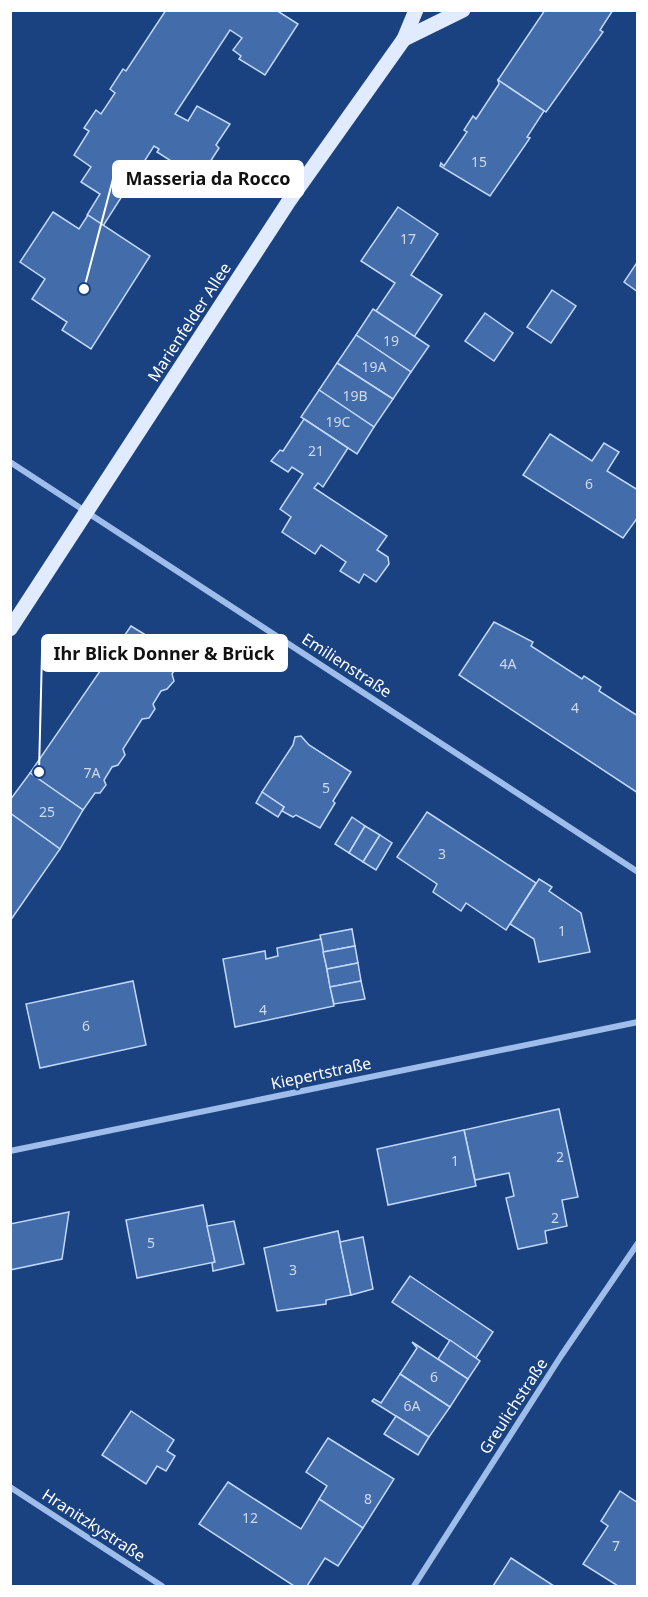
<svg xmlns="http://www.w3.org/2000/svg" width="648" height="1597" viewBox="0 0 648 1597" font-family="'Noto Sans',sans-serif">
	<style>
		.building { fill: #436cab; stroke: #c2d8f8; stroke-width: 1.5 }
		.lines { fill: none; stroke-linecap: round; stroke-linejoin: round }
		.minor { stroke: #9ebdea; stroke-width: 6 }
		.primary { stroke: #e1ebff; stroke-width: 15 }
		.labels { text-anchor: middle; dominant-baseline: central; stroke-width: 4.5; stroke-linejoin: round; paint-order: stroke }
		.number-label { font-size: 14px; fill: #d0daea }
		.street-label { font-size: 16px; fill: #fff; stroke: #1a4281 }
		.leader { fill: none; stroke: #fff; stroke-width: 2 }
		.callout-dot { fill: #fff; stroke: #1a4281; stroke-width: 2 }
		.callout { fill: #fff; stroke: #fff; stroke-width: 2 }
		.callout-label { font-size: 18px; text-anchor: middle; font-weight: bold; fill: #111 }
	</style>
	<rect width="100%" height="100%" fill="#1a4281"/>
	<g class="building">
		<path d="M166,10H276L298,24L265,75L239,59L241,56L233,50L242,38L230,30L175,114L188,121L197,106L230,124L216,145L219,148L199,179L157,152L159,149L154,146L103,226L87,215L100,194L81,182L91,167L74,155L89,131L84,128L96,110L101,114L115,93L110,89L123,69L126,71Z"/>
		<path d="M545,10H613L600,30L603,32L546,112L498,80Z"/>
		<path d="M498,80L544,111L527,137L530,138L490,196L440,166L441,163L444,166L467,132L464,130L473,116L476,119L499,84Z"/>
		<path d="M398,207L438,234L411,275L442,295L414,337L376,311L395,283L361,261Z"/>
		<path d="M53,212L79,229L88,215L150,256L91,349L62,330L67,322L32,299L45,279L20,262Z"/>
		<path d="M638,261V292L624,282Z"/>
		<path d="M552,290L576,306L551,343L527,327Z"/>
		<path d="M373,309L429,346L411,372L356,335Z"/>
		<path d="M485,313L513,333L494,361L465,341Z"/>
		<path d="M356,335L411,372L393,399L337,363Z"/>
		<path d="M337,363L393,399L374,427L319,390Z"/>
		<path d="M319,390L374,427L357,454L301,417Z"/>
		<path d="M304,419L348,448L323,487L318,483L314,488L387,536L377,550L388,557L389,564L376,582L364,574L359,583L340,571L346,562L321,545L315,554L282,532L291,517L280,509L303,474L292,467L288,472L271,461L280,450L283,451Z"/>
		<path d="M550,434L592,461L604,443L619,452L607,471L638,490V517L623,538L523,475Z"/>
		<path d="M494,622L533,642L531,646L582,679L584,676L601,687L599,691L638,716V793L459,675Z"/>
		<path d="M131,626L183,658L172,674L174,681L167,689L161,691L153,704L155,709L149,718L142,719L123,749L125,755L118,765L112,767L104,780L106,785L100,793H95L83,810L30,773Z"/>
		<path d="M301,736L309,745L351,772L333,801L335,803L320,828L296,815L293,817L282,811L284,807L262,792L293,745L295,737Z"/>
		<path d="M30,773L83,810L60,849L10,813V800Z"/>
		<path d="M262,792L284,807L278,817L256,803Z"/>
		<path d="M427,812L536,883L506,930L466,903L461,911L433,892L437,884L397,857Z"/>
		<path d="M10,813L60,849L10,921Z"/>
		<path d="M352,817L365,826L349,853L335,844Z"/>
		<path d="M365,826L380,835L363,862L349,853Z"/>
		<path d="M380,835L392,843L376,870L363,862Z"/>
		<path d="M539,879L552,887L549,891L581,913L590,952L539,962L534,939L510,924Z"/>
		<path d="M352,929L355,946L323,952L320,935Z"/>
		<path d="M321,939L334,1006L235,1027L223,959L265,951L266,959L278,956L277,948Z"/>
		<path d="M355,946L358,963L327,969L323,952Z"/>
		<path d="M358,963L361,981L330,987L327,969Z"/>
		<path d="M133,981L146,1045L40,1068L26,1004Z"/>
		<path d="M361,981L365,999L334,1004L330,987Z"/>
		<path d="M559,1109L578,1197L562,1200L567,1226L545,1231L547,1243L518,1249L506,1198L514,1196L509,1173L475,1180L464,1130Z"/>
		<path d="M464,1130L476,1186L388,1205L377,1149Z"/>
		<path d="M203,1205L215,1262L137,1278L126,1220Z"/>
		<path d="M69,1212L62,1259L10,1270V1224Z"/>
		<path d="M234,1221L244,1264L213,1271L212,1263L215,1262L207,1226Z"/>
		<path d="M338,1231L351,1295L326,1300V1304L277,1311L264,1248Z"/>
		<path d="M363,1237L373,1289L351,1295L340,1242Z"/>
		<path d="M410,1276L493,1332L476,1358L392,1302Z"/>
		<path d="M450,1340L480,1361L468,1379L438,1359Z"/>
		<path d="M412,1342L468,1379L450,1407L400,1374L417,1348Z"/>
		<path d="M400,1374L450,1407L429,1437L372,1401L374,1399L381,1403Z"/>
		<path d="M131,1411L174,1440L167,1451L175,1456L166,1471L157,1466L146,1484L102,1455Z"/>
		<path d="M396,1416L429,1437L418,1455L384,1434Z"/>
		<path d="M328,1438L394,1479L363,1528L319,1499L327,1486L306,1472Z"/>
		<path d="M228,1482L301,1529L319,1499L363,1528L338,1566L325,1558L307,1586H294L199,1524Z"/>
		<path d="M620,1491L638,1503V1586H618L583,1564L608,1526L601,1521Z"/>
		<path d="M511,1558L554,1586H493Z"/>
	</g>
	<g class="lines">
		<g class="minor">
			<path d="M10,462L638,872"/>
			<path d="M10,1151L638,1022"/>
			<path d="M10,1487L162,1586"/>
			<path d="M414,1586L561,1356L638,1243"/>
		</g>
		<g class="primary">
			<path d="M404,39L463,10"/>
			<path d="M10,629L289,201L404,39L416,10"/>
		</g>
	</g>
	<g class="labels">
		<g class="number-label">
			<text x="479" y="161">15</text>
			<text x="408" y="238">17</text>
			<text x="391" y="340">19</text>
			<text x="374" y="366">19A</text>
			<text x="355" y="395">19B</text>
			<text x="338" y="421">19C</text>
			<text x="316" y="450">21</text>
			<text x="589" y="483">6</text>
			<text x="508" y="663">4A</text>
			<text x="575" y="707">4</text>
			<text x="92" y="772">7A</text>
			<text x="326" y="787">5</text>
			<text x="47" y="811">25</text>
			<text x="442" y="853">3</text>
			<text x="562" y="930">1</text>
			<text x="263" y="1009">4</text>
			<text x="86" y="1025">6</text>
			<text x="560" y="1156">2</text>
			<text x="455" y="1160">1</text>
			<text x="555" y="1217">2</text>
			<text x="151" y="1242">5</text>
			<text x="293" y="1269">3</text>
			<text x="434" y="1376">6</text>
			<text x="412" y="1405">6A</text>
			<text x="368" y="1498">8</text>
			<text x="250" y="1517">12</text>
			<text x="616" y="1545">7</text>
		</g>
		<g class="street-label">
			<text transform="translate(189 322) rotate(-57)">Marienfelder Allee</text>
			<text transform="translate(347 665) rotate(33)">Emilienstraße</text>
			<text transform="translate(321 1073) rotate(-12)">Kiepertstraße</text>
			<text transform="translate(513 1406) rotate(-57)">Greulichstraße</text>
			<text transform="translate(94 1525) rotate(33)">Hranitzkystraße</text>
		</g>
	</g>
	<path class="leader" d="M84 289L113 179M39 772L42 653"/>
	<g class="callout-dot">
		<circle cx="84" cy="289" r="6"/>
		<circle cx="39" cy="772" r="6"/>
	</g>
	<g class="callout">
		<rect x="113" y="161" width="190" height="36" rx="6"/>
		<rect x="42" y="635" width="245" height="36" rx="6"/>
	</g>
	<g class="callout-label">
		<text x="208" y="185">Masseria da Rocco</text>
		<text x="164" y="660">Ihr Blick Donner &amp; Brück</text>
	</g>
	<rect width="648" height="1597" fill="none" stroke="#ffffff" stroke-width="24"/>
</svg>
